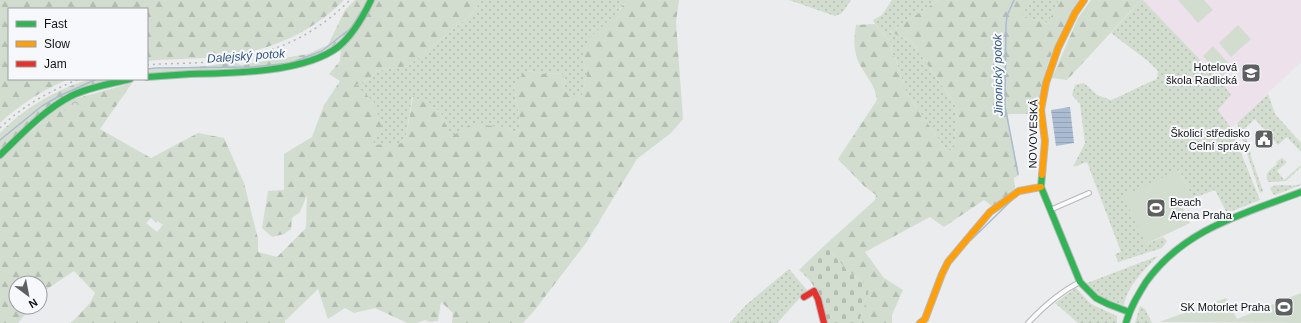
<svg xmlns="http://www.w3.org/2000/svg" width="1301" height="323" viewBox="0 0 1301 323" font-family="Helvetica,sans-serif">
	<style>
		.education { fill: #ede2eb }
		.grass { fill: url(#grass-dots) }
		.forest { fill: url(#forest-firs); fill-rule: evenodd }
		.cemetery { fill: url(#cemetery-stones) }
		.park { fill: url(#park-crowns) }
		.pitch { fill: #d2ddcf }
		.water { fill: url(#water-rules) }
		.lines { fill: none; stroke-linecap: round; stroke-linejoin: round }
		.stream { stroke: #abbcd2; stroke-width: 1.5 }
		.street-casing { stroke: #b7b8b9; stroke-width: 6 }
		.fast-casing { stroke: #b7b8b9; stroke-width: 8 }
		.slow-casing { stroke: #b7b8b9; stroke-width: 8 }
		.jam-casing { stroke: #b7b8b9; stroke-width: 8 }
		.street { stroke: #fcfcfc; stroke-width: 4 }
		.fast { stroke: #30b455; stroke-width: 6 }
		.slow { stroke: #ff9f0a; stroke-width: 6 }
		.jam { stroke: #e5322d; stroke-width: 6 }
		.rail { stroke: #b5b6b7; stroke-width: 1.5; stroke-dasharray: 2 4; stroke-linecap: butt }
		.labels { text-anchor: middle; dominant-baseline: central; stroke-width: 4; stroke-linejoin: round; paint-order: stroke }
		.poi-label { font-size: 11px; fill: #121314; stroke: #f7f8fb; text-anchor: end }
		.street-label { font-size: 11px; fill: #121314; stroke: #f7f8fb }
		.water-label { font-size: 12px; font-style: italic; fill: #345884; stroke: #f7f8fb }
	</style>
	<defs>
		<pattern id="grass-dots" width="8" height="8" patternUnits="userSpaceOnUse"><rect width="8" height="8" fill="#d2ddcf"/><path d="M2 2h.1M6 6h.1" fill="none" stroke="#b3bdb1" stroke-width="1.8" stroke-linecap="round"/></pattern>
		<pattern id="forest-firs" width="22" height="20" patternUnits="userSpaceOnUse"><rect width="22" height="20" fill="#d2ddcf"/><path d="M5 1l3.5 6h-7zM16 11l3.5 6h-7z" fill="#b3bdb1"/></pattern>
		<pattern id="cemetery-stones" width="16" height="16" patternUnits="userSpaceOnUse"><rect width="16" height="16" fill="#d2ddcf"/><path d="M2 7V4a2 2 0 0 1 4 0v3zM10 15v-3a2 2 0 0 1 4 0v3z" fill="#b3bdb1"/></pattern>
		<pattern id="park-crowns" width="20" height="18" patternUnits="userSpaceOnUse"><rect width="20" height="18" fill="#d2ddcf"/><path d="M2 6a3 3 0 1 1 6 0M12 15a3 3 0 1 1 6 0" fill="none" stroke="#b3bdb1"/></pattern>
		<pattern id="water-rules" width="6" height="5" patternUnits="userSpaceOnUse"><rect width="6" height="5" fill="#abbcd2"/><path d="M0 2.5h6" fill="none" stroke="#92a1b3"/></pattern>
	</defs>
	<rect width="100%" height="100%" fill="#ebeced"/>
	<path class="education" d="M1143,0H1301V62L1231,128L1218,110L1231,95L1223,84Z"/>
	<g class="grass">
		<path d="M481,0H627L582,57L587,74L582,96H569L563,87L565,78L561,73L545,74L528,71L514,86L520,119L518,133L505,127L451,138L440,111L412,97L405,144L372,145L356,85L370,78L377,71L408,66L473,13Z"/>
		<path d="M789,0H851L842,13L835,16Z"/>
		<path d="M892,0H939L890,32L911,41L955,104L958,121L954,143L951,150H946L906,92L896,60L892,54L891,43L875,24L873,20L882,15Z"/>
		<path d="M1031,0H1059L1048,23L1020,17Z"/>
		<path d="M1141,0H1143L1223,84L1231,95L1218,110L1231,128L1260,200L1227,213L1215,190L1193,198L1179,170L1146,244L1163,237L1167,241L1162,248L1118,262L1115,254L1121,252L1087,162L1073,167L1085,143L1080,104L1072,95L1075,85L1084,83L1097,95L1111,100C1127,94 1141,85 1157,79L1158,71L1148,61L1111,33Z"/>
		<path d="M1268,94L1275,114L1301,143V152L1287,137L1278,145L1255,119L1245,128L1250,134C1244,140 1248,146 1251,153L1250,154L1263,191L1260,193L1237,123Z"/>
		<path d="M1282,158L1287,162L1277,171L1284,180L1301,165V167L1286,181L1268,182C1264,172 1270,170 1277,164L1276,162Z"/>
		<path d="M1301,183V185L1275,195L1273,194L1270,188C1278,181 1293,189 1301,183Z"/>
		<path d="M1158,256C1145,269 1127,286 1124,305C1107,299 1098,299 1087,283Z"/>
		<path d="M789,269L807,290L777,323H730L746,305Z"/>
		<path d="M1076,288L1091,304L1117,316V323H1078L1055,303Z"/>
		<path d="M1140,306L1145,309L1152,323H1135Z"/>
	</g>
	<g class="forest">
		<path d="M0,0H344C306,38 259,55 205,58C186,59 166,59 147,61V9H9V79H69C43,90 20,104 0,123Z"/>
		<path d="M355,0H368L353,27L333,46L300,61L236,70L147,74V69L208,66L233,62L241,65L308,54L328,45L345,10Z"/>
		<path d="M374,0H481L473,13L408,66L377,71L370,78L356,85L374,102L382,128L372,145L405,143L413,96L440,111L451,137L471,124L505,127L518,133L520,119L514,86L523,74L528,71L545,74L561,73L565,78L563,87L569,96H582L587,74L582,57L588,39L619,11L627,0H679L676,22L683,119L671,133L637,159L586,243L534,311L523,323H452L453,313L441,302L438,321L430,322L425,320L416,323H407L375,308L354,313L345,308L328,319L318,289L285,321V323H71L90,303L95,293L74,271L44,291L40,296V283H16V307H31L18,323H0V159L57,108L71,100L132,83L100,129L151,158L198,133L224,138L244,183L258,239V252L277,257L306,228L307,195L300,212L292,218L291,229L284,234L272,237L262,228L268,191L284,190V154L312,137L324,105L340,81L329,74L340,61L341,46ZM151,218L156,223L158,221L163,225L157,232L146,223Z"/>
		<path d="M939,0H1031L1021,17L1048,23L1059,0H1079C1058,32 1035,84 1040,122L1029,125L1028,114H1007L1019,175L1014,178L1015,190L992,206L984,200L944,227L930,217L865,252L884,278L903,290L892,315V323H859L868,286L846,269L825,245L875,200L876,195L864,186L838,159L877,100C876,86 865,75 859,63C853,51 854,38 856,25L875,24L891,43L892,54L896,60L906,92L946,150H951L954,143L958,121L955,104L911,41L890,32Z"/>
		<path d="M1091,0H1141L1067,80L1052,78L1078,18Z"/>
		<path d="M90,79H120L72,93L0,152V133C24,108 57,89 90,79Z"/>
	</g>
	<path class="cemetery" d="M825,245L846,269L868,286C870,299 861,311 859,323H827C823,301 817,285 799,270Z"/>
	<path class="park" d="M77,98L84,104V108L77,112L72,109L65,111L59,108L65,102Z"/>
	<g class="pitch">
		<path d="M1178,0H1204L1213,10L1198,23Z"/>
		<path d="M1238,25L1251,39L1231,57L1219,43Z"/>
		<path d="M1213,46L1232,67L1221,77L1203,56Z"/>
		<path d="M1179,170L1193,198L1181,204L1190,223L1146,244L1123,196Z"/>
		<path d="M1301,293V323L1159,322L1226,298L1237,319Z"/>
	</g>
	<path class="water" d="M1070,107L1074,143L1056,146L1051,110Z"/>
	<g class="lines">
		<g class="stream">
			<path d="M1014,0L1007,16L1006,25L1005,106L1018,174"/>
			<path d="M147,69L156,68L252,67L290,63L322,51L351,28L361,12"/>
			<path d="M0,140L42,106L61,95L97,79"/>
			<path d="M971,240L1014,198"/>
		</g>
		<defs>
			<g id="street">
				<path d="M1050,210L1089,193"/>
				<path d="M1028,323C1043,307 1060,292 1080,282"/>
			</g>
			<g id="fast">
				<path d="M147,77C161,76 175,75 190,74C231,73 304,73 338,47C353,35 363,17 371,0"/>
				<path d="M0,155C22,134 44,110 71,96C89,87 110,84 130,79"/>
				<path d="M1042,175L1041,187L1080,282L1096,298L1108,304L1129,312"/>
				<path d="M1126,323C1130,308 1138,295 1146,282C1184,229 1243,214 1301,192"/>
			</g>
			<g id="slow">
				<path d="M1042,175L1045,141L1041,110L1046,83L1058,48L1075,13L1084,0"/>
				<path d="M920,323L925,319L942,274L948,262L990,212L1019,191L1041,187"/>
			</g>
			<path id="jam" d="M804,297L814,291L818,299L824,323"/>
		</defs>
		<use href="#street" class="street-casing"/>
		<use href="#fast" class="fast-casing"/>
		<use href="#slow" class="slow-casing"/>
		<use href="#jam" class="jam-casing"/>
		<use href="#street" class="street"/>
		<use href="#fast" class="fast"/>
		<use href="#slow" class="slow"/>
		<use href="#jam" class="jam"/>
		<g class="rail">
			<path d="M147,65C167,63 188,64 208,62C265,57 309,41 350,0"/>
			<path d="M0,128C22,106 50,91 79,79"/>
		</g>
	</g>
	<defs>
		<symbol id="school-square" viewBox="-11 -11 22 22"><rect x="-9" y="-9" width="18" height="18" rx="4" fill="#5e5f60" stroke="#f7f8fb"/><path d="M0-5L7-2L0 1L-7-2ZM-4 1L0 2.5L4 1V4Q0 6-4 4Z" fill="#fff"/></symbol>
		<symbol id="civic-square" viewBox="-11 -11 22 22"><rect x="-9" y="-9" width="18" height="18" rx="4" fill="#5e5f60" stroke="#f7f8fb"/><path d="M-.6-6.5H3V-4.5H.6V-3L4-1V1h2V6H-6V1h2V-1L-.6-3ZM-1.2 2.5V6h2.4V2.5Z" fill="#fff"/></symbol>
		<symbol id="stadium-square" viewBox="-11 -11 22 22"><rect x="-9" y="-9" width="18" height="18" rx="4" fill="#5e5f60" stroke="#f7f8fb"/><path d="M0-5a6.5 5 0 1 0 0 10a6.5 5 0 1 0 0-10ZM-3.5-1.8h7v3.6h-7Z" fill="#fff"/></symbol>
	</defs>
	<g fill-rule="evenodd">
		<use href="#school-square" x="1240" y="62" width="22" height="22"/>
		<use href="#civic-square" x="1253" y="128" width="22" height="22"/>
		<use href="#stadium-square" x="1145" y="197" width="22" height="22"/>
		<use href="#stadium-square" x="1273" y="296" width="22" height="22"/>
	</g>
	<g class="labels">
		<g class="poi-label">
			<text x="1237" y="67">Hotelová<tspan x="1237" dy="13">škola Radlická</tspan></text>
			<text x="1250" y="133">Školicí středisko<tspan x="1250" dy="13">Celní správy</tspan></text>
			<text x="1170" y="202" text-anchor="start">Beach<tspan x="1170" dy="13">Arena Praha</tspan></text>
			<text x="1270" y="307">SK Motorlet Praha</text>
		</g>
		<g class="street-label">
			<text transform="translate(1033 134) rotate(-89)">NOVOVESKÁ</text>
		</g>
		<g class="water-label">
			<text transform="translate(246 56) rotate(-4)">Dalejský potok</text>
			<text transform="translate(998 75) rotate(-91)">Jinonický potok</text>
		</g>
	</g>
	<rect x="8" y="8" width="140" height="72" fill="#f7f8fb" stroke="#9b9c9f"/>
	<rect x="16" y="21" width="20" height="6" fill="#30b455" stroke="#9b9c9f"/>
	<text x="44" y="28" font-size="12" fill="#121314">Fast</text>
	<rect x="16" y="41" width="20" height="6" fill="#ff9f0a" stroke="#9b9c9f"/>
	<text x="44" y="48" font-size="12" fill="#121314">Slow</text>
	<rect x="16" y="61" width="20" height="6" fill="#e5322d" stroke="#9b9c9f"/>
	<text x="44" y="68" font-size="12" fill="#121314">Jam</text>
	<g transform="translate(28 295) rotate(148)"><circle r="19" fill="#f7f8fb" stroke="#9b9c9f"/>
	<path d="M0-3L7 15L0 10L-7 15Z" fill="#5e5f60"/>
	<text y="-6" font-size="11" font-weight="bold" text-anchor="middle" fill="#121314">N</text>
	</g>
</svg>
